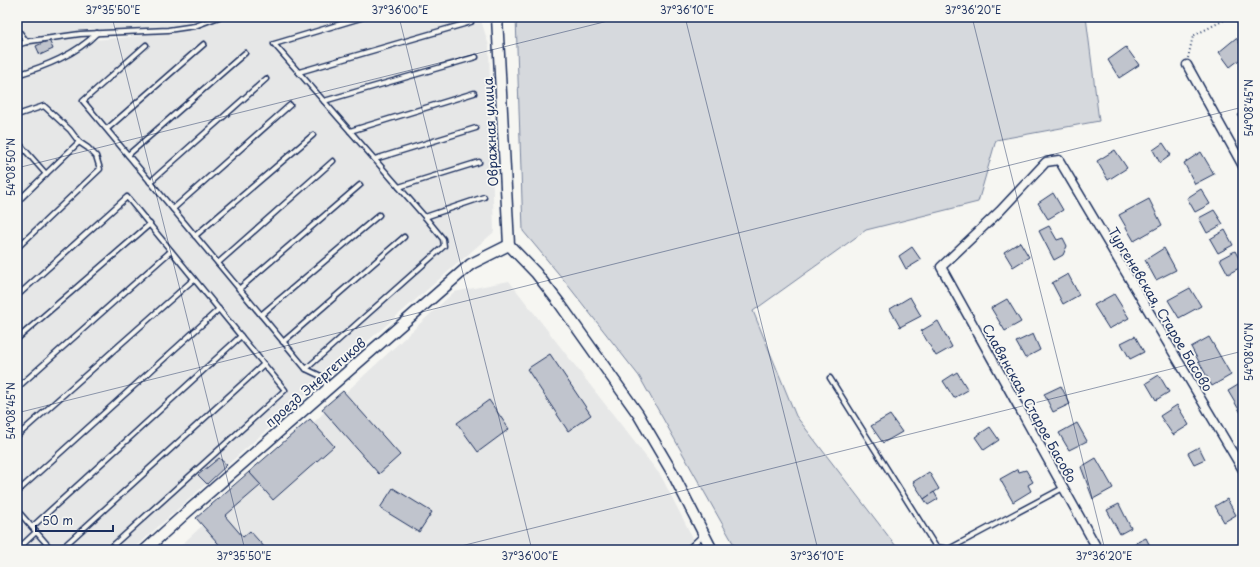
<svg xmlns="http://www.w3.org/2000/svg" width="1260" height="567" viewBox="0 0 1260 567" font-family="'Playpen Sans',sans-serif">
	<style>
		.built { fill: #e6e7e7 }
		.green { fill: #d6d9dd; stroke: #78849e }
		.building { fill: #c0c4cd; stroke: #1b2f5e }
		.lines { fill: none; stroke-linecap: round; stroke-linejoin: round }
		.service-casing { stroke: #1b2f5e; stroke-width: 7 }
		.minor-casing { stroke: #1b2f5e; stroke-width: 11 }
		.tertiary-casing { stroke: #1b2f5e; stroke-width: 13 }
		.path { stroke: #1b2f5e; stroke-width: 2; stroke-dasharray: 1 3; stroke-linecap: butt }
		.service { stroke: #f6f6f2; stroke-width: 4 }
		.minor { stroke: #f6f6f2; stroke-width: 8 }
		.tertiary { stroke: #f6f6f2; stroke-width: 10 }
		.ticks { fill: none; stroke: #1b2f5e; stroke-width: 1; stroke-opacity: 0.45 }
		.labels { text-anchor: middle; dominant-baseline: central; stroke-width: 3.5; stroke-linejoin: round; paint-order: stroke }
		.street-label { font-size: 13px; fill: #1b2f5e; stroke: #f6f6f2 }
		.neatline { fill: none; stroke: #1b2f5e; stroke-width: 1.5 }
		.ticks-label { font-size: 10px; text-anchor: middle; fill: #1b2f5e }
	</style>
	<rect width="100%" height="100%" fill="#f6f6f2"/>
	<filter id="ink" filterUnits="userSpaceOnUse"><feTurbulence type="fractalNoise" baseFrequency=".025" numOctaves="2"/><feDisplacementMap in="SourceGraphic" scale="8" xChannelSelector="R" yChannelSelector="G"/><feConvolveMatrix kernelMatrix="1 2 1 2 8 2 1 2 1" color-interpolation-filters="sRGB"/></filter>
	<g filter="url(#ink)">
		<g class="built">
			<path d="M17,17H190V23L160,27L79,30L82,41L129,37L181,30L221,17H480L489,46L494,232L325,378L132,550H17Z"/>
			<path d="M509,281L661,476L699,550H176L454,292Z"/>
		</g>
		<path class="green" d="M516,17H1086L1099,121L996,140L978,202L866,230L753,311L796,416L899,550H737L639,376L563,279L523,231Z"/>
		<g class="building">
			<path d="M1236,38L1243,48V57L1230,67L1219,52Z"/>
			<path d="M49,40L53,49L40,55L36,46Z"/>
			<path d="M1126,47L1139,65L1119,78L1108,60Z"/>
			<path d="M1243,112V123L1238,115Z"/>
			<path d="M1163,143L1171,155L1160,163L1153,150Z"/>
			<path d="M1115,150L1127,168L1108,180L1097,161Z"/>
			<path d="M1201,152L1214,174L1195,184L1184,163Z"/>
			<path d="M1201,189L1210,204L1195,212L1187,198Z"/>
			<path d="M1053,193L1063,210L1048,219L1038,203Z"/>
			<path d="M1149,199L1162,225L1134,241L1119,215Z"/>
			<path d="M1214,210L1223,224L1207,233L1199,218Z"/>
			<path d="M1049,226L1057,240L1063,238L1067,246L1063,255L1054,260L1039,231Z"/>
			<path d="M1225,230L1233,245L1218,253L1210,239Z"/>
			<path d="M1020,242L1029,257L1013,267L1004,252Z"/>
			<path d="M912,247L921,260L906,269L899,256Z"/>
			<path d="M1164,248L1176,270L1156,280L1145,260Z"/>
			<path d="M1235,251L1243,266L1228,274L1220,259Z"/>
			<path d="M1068,274L1079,295L1063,304L1052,283Z"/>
			<path d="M1190,288L1201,306L1179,318L1168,300Z"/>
			<path d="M1114,294L1129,318L1109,329L1094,305Z"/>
			<path d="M910,297L921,316L900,327L890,309Z"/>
			<path d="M1007,299L1021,322L1005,331L991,308Z"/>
			<path d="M938,321L952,347L936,356L921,331Z"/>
			<path d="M1033,334L1040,350L1025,358L1016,342Z"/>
			<path d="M1135,336L1144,352L1130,359L1121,343Z"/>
			<path d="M1209,337L1231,375L1212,386L1191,347Z"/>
			<path d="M550,354L591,415L568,431L527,369Z"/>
			<path d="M957,372L968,390L954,398L943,381Z"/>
			<path d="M1159,375L1169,392L1156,400L1146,383Z"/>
			<path d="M1243,382V412L1241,413L1228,391Z"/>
			<path d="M1061,386L1070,404L1053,412L1044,394Z"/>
			<path d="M343,391L400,455L379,474L322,409Z"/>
			<path d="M489,400L509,429L478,452L457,423Z"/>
			<path d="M1177,405L1189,425L1173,435L1160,416Z"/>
			<path d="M890,415L902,432L883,443L871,426Z"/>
			<path d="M310,419L334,446L273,500L249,472Z"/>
			<path d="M1077,423L1087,441L1069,450L1059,433Z"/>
			<path d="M990,427L999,440L984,450L975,437Z"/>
			<path d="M1199,447L1205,459L1194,464L1188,453Z"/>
			<path d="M219,458L227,465L207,484L198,475Z"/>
			<path d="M1096,458L1113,488L1093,499L1081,467Z"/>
			<path d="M1018,469L1019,472L1026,470L1033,482L1028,485L1031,491L1013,502L1000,479Z"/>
			<path d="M249,472L261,485L225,516L243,537L250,531L267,550H224L196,518Z"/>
			<path d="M929,472L939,489L924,499L913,482Z"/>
			<path d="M393,488L432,512L419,532L380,508Z"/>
			<path d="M934,492L938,499L928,505L924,499Z"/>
			<path d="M1227,499L1236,515L1224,522L1215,506Z"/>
			<path d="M1119,504L1131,528L1120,534L1107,510Z"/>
			<path d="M1146,538L1152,550H1131L1129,546Z"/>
			<path d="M1243,544V550H1241L1239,546Z"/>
		</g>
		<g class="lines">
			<defs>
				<g id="service">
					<path d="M17,29L27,42"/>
					<path d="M17,45L30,41L80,34L168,30L195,26L219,17"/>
					<path d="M146,45L83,101L306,369L325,378L326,389"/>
					<path d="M299,72L471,22"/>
					<path d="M17,75C46,66 75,55 97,33"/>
					<path d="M324,101L476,57"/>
					<path d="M17,115L44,106L70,130L79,142L88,148L96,156L100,169L17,248"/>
					<path d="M107,129L204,44"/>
					<path d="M350,131L474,93"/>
					<path d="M17,141L46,174"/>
					<path d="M128,155L245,53"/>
					<path d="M375,159L476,128"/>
					<path d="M150,182L266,79"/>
					<path d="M399,187L479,162"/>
					<path d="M17,202L79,142"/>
					<path d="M173,209L290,105"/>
					<path d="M425,217L484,197"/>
					<path d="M195,236L313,135"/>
					<path d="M218,263L333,161"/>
					<path d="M239,289L360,185"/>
					<path d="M17,296L127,197L285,390L108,550"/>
					<path d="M261,315L379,215"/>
					<path d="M17,339L150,224"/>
					<path d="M283,342L404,237"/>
					<path d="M306,369L444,246L443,239L425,217L274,44L364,17"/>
					<path d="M830,378L936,547L948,549"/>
					<path d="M17,388L171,251"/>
					<path d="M17,436L194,279"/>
					<path d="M17,492L219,309"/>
					<path d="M17,510L52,550"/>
					<path d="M32,527L241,336"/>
					<path d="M17,550L36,532"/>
					<path d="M60,550L264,364"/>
					<path d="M687,550L704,534"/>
					<path d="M947,550L1063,488"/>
				</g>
				<g id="minor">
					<path d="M1187,65L1243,166"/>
					<path d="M1098,550L941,267L1000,211L1046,162L1059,160L1243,470"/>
				</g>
				<g id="tertiary">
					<path d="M497,17L509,245"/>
					<path d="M509,245L536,273L560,304L638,414L672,472L712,550"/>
					<path d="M145,550L187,512L471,264L509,245"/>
				</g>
			</defs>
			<use href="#service" class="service-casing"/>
			<use href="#minor" class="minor-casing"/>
			<use href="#tertiary" class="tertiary-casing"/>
			<path class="path" d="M1188,58L1193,36L1230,17"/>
			<use href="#service" class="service"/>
			<use href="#minor" class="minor"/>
			<use href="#tertiary" class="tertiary"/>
		</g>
	</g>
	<path class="ticks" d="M112,17L245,550M399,17L532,550M685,17L818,550M972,17L1105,550M17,168L624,17M17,413L1243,107M445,550L1243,351"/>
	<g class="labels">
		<g class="street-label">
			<text transform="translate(490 132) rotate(-93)">Овражная улица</text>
			<text transform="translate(1161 309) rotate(59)">Тургеневская, Старое Басово</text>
			<text transform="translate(315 382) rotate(-41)">проезд Энергетиков</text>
			<text transform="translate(1030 403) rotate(61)">Славянская, Старое Басово</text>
		</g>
	</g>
	<rect width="1260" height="567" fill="none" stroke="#f6f6f2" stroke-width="44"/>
	<path d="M36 525v6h77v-6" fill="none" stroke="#1b2f5e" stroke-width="2"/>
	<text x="42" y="525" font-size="12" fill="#1b2f5e" stroke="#f6f6f2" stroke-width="3" paint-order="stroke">50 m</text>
	<rect x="22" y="22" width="1216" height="523" class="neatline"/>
	<g class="ticks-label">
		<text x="113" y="14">37°35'50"E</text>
		<text x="400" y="14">37°36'00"E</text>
		<text x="687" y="14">37°36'10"E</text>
		<text x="973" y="14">37°36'20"E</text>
		<text transform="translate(1249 108) rotate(-90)" y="4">54°08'45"N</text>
		<text transform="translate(11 167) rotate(-90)" y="4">54°08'50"N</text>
		<text transform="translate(1249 352) rotate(-90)" y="4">54°08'40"N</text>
		<text transform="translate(11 411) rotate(-90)" y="4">54°08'45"N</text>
		<text x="244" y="560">37°35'50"E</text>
		<text x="530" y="560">37°36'00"E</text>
		<text x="817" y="560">37°36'10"E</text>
		<text x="1104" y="560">37°36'20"E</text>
	</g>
</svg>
